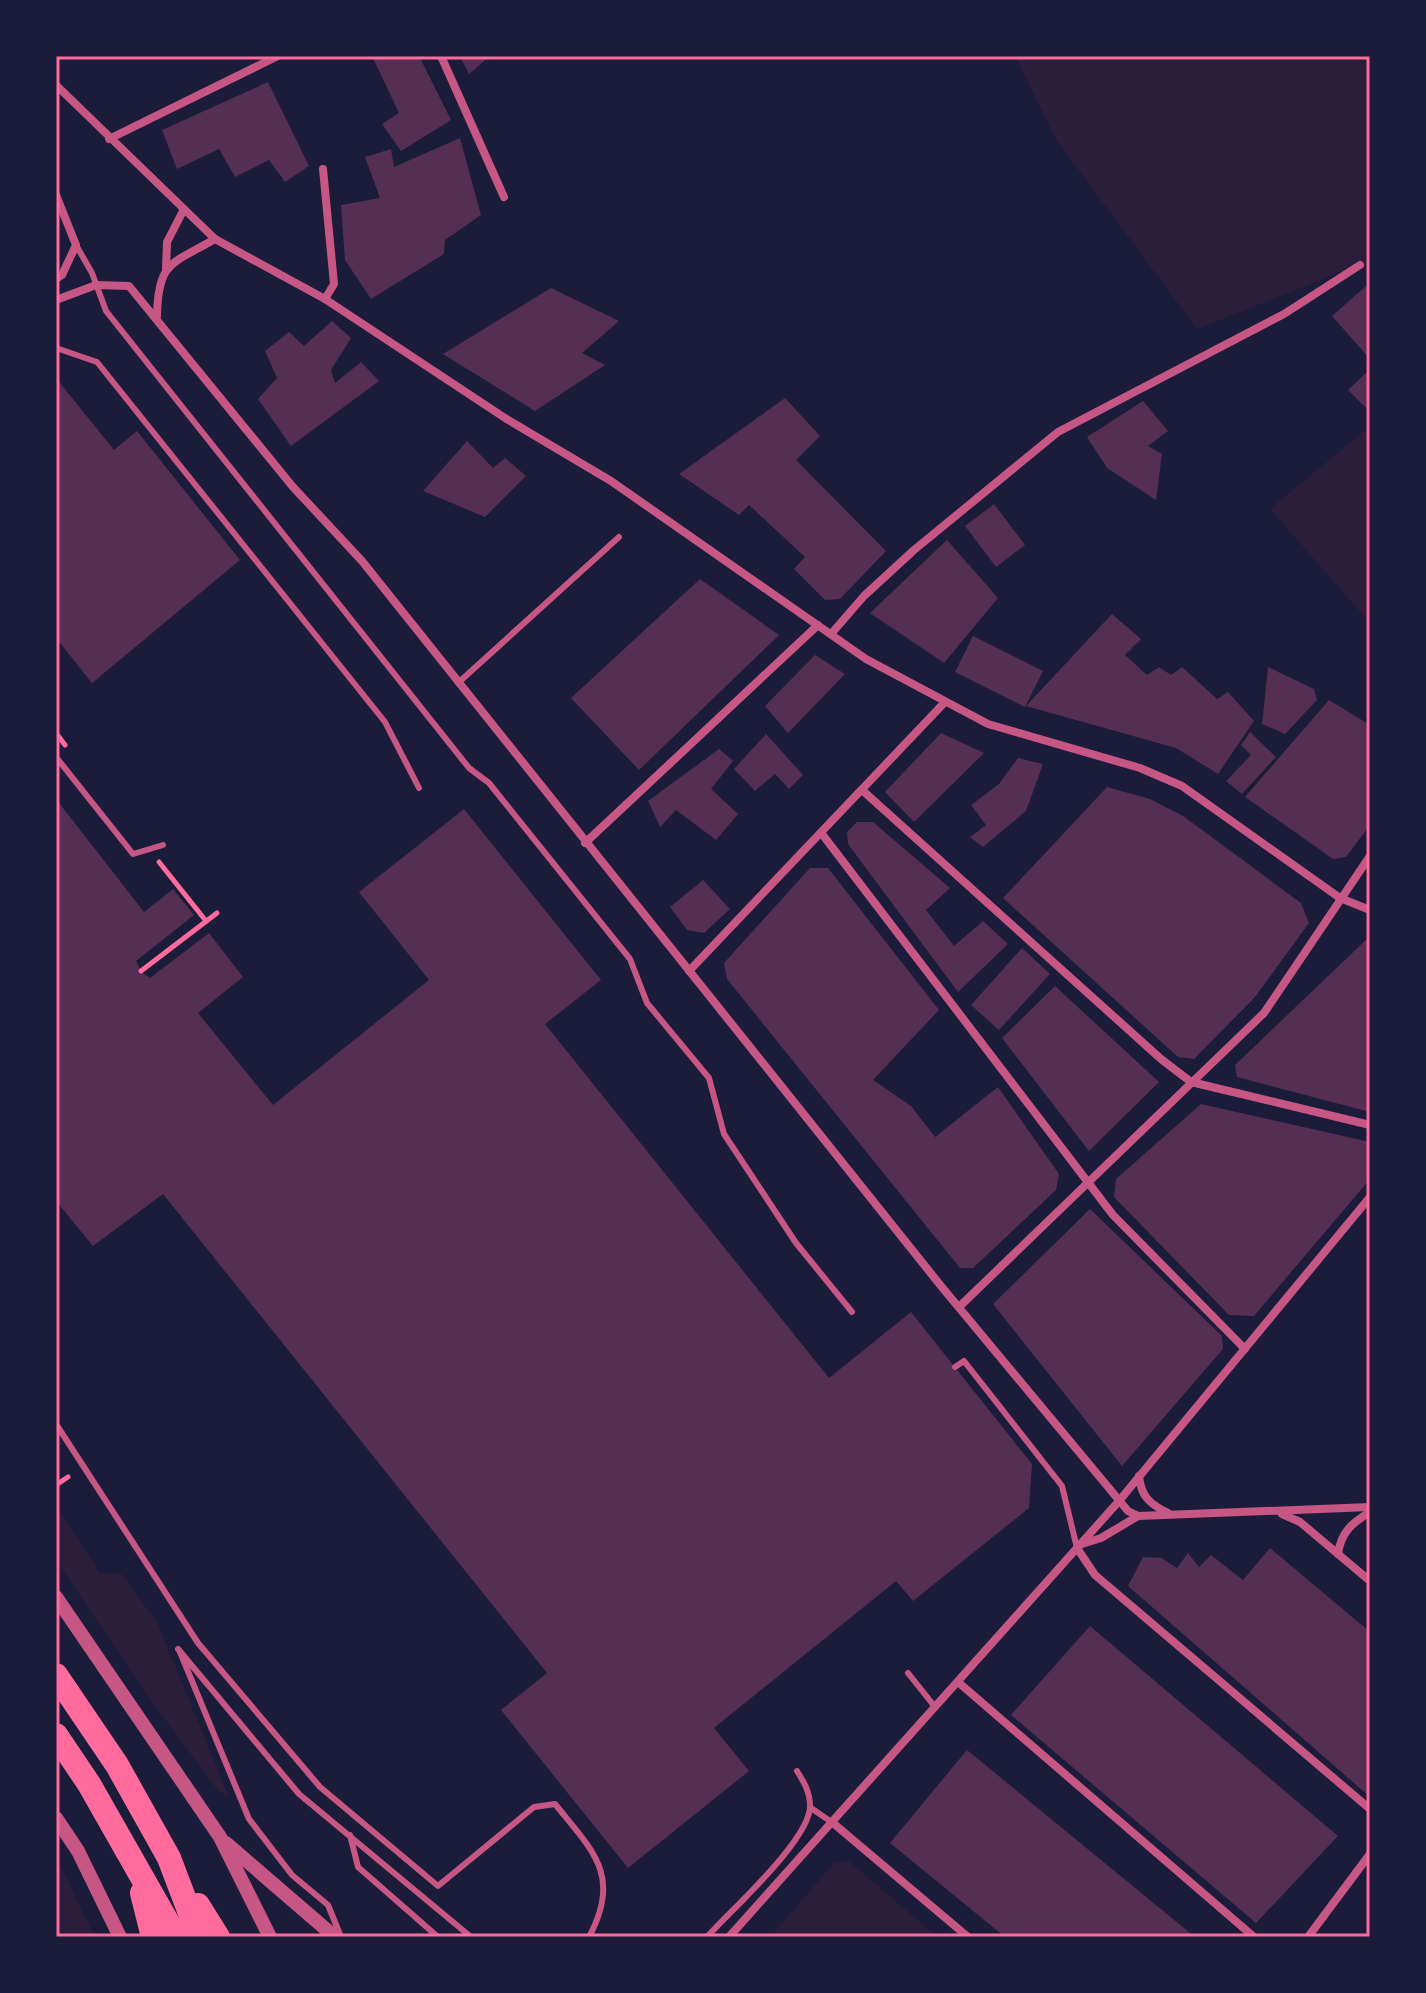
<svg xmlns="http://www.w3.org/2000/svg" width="1426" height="1993" viewBox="0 0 1426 1993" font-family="'Archivo Narrow',sans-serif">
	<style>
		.green { fill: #2a1e3b }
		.building { fill: #542f53 }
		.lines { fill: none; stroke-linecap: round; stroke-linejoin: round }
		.path { stroke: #ff6b9d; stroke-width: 5 }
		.service { stroke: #c65784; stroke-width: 6 }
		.minor { stroke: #c65784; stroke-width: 8 }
		.tertiary { stroke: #c65784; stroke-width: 14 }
		.motorway { stroke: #ff6b9d; stroke-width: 24 }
		.neatline { fill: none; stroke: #ff6b9d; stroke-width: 3 }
	</style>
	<rect width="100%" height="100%" fill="#1b1b3a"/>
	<g class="green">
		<path d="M1015,56H1370V275L1360,265L1197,329L1056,140Z"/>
		<path d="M1370,426V623L1270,509Z"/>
		<path d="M56,1506L100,1573L122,1574L158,1624L228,1795L219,1792L149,1698L56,1560Z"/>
		<path d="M56,1857L95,1937H56Z"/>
		<path d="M849,1861L937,1937H770L834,1863Z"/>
	</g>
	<g class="building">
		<path d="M372,56H419L451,120L401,151L382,124L399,113Z"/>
		<path d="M460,56H490L469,74Z"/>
		<path d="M268,82L309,166L285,182L269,160L235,177L219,149L177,169L162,130Z"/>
		<path d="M460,138L481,215L445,240L444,254L371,299L345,260L341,205L380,198L365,157L391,149L394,167Z"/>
		<path d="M1366,286L1370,291V359L1332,316Z"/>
		<path d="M551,288L619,321L582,353L605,365L535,411L443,354Z"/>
		<path d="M332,321L351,338L331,370L335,383L361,362L379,381L291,446L258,399L277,378L265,351L289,332L304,346Z"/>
		<path d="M1370,369V404L1366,408L1348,390Z"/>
		<path d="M56,378L114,450L137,431L240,560L92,683L56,638Z"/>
		<path d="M785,398L820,436L796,460L886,551L840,599L825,600L794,569L805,557L749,505L739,515L679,474Z"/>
		<path d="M1143,401L1168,431L1148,446L1162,454L1156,500L1107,468L1087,437Z"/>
		<path d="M467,441L493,468L505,458L526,476L485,517L423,491Z"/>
		<path d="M994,504L1025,545L996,567L965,526Z"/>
		<path d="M947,540L998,598L944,663L870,613Z"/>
		<path d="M700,579L779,635L639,770L571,698Z"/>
		<path d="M1112,614L1141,639L1125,655L1147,675L1159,667L1171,675L1182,667L1217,699L1228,692L1254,721L1218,774L1176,748L1026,706Z"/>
		<path d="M973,636L1043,671L1025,707L955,672Z"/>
		<path d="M815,655L845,674L788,733L765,706Z"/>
		<path d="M1268,667L1314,689L1317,700L1285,734L1262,724Z"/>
		<path d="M1329,700L1370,725V825L1346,857L1333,859L1245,797Z"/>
		<path d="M1250,732L1276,757L1242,794L1226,781L1251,755L1241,745Z"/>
		<path d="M941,733L984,753L914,822L885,792Z"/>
		<path d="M766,734L803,775L789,789L775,774L755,791L734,769Z"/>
		<path d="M719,749L733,761L711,789L738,814L716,840L676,810L660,827L648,801Z"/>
		<path d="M1018,758L1043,764L1026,811L983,847L970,837L986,825L971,805L999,784Z"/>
		<path d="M1107,787L1150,799L1183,816L1301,903L1309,923L1255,997L1194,1059L1178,1057L1003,898Z"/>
		<path d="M56,799L144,912L173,889L194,915L136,961L141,971L150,978L209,933L243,977L198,1013L273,1105L429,980L359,892L464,809L601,980L545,1024L829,1378L911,1312L1032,1464L1029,1508L913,1601L896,1581L714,1728L749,1771L628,1868L501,1710L547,1673L163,1194L93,1246L56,1201Z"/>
		<path d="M857,822H873L950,888L926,910L954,946L983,921L1008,944L958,992L848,844L847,832Z"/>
		<path d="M810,868H828L939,1010L873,1080L911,1106L935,1137L998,1087L1059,1174L1056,1190L973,1268H960L727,979L724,963Z"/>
		<path d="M703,880L730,909L704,933L687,930L670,907Z"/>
		<path d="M1370,936V1112L1237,1077L1235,1065Z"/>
		<path d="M1022,948L1050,974L999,1030L971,1005Z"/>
		<path d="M1055,986L1159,1082L1089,1151L1002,1038Z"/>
		<path d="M1201,1104L1370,1142V1179L1254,1316L1229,1315L1114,1197L1116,1179Z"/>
		<path d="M1090,1209L1222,1336L1223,1349L1122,1466L993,1304Z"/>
		<path d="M1270,1548L1370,1632V1797L1128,1586L1143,1557L1162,1558L1177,1568L1188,1553L1199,1567L1211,1555L1243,1580Z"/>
		<path d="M1090,1626L1338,1836L1256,1923L1011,1715Z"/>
		<path d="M967,1750L1195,1937H1005L890,1843Z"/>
	</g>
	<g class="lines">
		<g class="path">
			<path d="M56,733L65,745"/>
			<path d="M159,862L206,921"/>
			<path d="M141,971L217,913"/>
			<path d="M56,1485L68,1477"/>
		</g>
		<g class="service">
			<path d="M76,245L92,273L106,311L469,768L489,783L630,959L647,1003L709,1078L724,1134L796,1243L852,1312"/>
			<path d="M56,348L97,362L385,722L419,788"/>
			<path d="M458,683L619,537"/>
			<path d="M56,757L133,854L163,845"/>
			<path d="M955,1367L964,1361L1062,1486L1077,1548"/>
			<path d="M56,1424L198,1643L320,1787L438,1886L534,1807L555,1804C593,1851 622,1876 589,1937"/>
			<path d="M178,1649L299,1794L471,1937"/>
			<path d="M180,1652L249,1819L292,1875L328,1905L341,1937"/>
			<path d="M908,1673L935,1707"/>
			<path d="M811,1808L833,1823"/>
			<path d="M350,1835L358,1867L438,1937"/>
			<path d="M707,1937C731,1910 810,1840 810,1806C810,1792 804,1782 797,1771"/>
		</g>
		<g class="minor">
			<path d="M441,56L504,197"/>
			<path d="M56,85L215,239L325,299L505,418L611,481L866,659L988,724L1140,768L1182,786L1340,898L1370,910"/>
			<path d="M109,139L278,56"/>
			<path d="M323,169L334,284L325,299"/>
			<path d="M56,195L76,245L62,275L56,279"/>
			<path d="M166,268L167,242L183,211"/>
			<path d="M56,300L96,285L129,286L293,487L362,561L941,1286L1128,1511L1138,1516L1370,1507"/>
			<path d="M157,316C158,261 172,264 215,239"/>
			<path d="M831,634L864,596L914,550L1058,432L1284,314L1360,265"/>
			<path d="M862,790L1161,1059L1191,1082L1370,1125"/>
			<path d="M822,834L1113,1215L1245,1349"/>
			<path d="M585,843L818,625"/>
			<path d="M689,971L945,702"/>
			<path d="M959,1307L1264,1013L1370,856"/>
			<path d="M1139,1476C1141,1497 1150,1504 1168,1513"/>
			<path d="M1282,1514L1300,1522L1370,1581"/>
			<path d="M1082,1544L1101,1538L1138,1516"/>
			<path d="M1077,1548L1095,1575L1370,1809"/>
			<path d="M1338,1554C1341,1532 1352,1523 1370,1512"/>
			<path d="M958,1682L1254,1937"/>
			<path d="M833,1823L968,1937"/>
			<path d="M729,1937L1119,1501L1370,1197"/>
			<path d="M1308,1937L1370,1854"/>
		</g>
		<g class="tertiary">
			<path d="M56,1597L220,1837L270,1937"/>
			<path d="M56,1818L78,1851L120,1937"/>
			<path d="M226,1843L335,1937"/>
		</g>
		<g class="motorway">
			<path d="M56,1675L117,1765L169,1858L199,1937"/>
			<path d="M56,1735L89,1784L176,1937"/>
			<path d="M142,1893L153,1937"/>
			<path d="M198,1905L218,1937"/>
		</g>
	</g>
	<rect width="1426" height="1993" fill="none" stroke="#1b1b3a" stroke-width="116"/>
	<rect x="58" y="58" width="1310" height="1877" class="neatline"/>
</svg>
